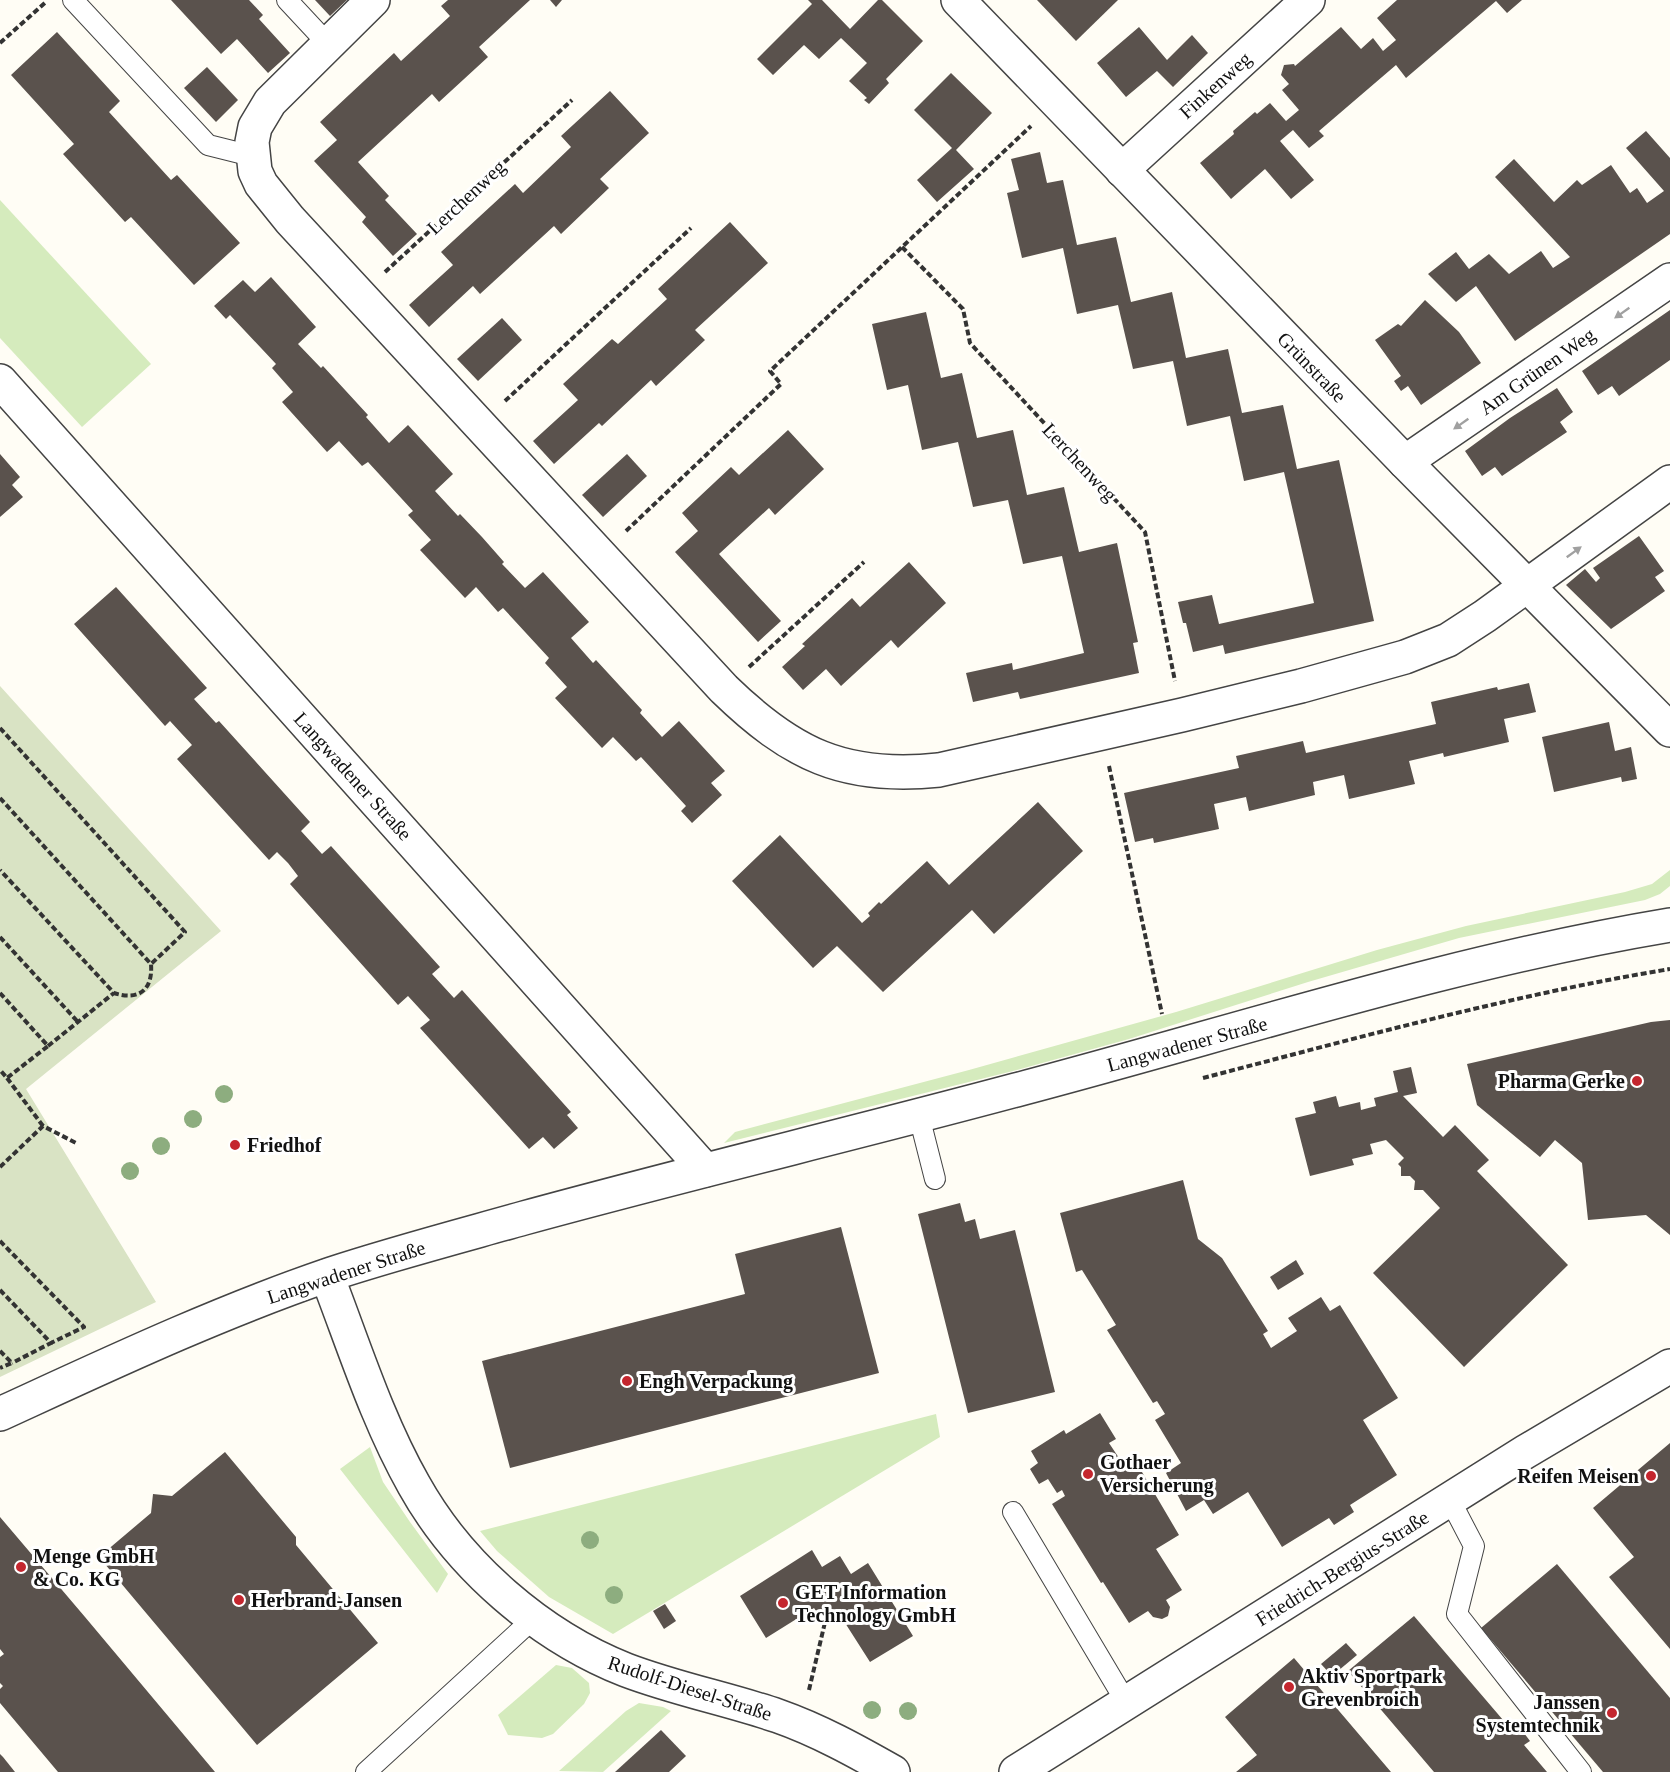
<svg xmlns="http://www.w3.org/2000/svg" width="1670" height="1772" viewBox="0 0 1670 1772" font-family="'Times New Roman',serif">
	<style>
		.green { fill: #d5ebbd }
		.cemetery { fill: #d9e3c4 }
		.building { fill: #5a524d }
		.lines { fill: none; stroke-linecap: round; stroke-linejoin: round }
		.lane-casing { stroke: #444; stroke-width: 22 }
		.street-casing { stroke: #444; stroke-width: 36 }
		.path { stroke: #333; stroke-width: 4; stroke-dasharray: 6 3; stroke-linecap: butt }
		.lane { stroke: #fff; stroke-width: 20 }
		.street { stroke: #fff; stroke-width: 33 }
		.tree { fill: #8dad7f }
		.oneway { fill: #a0a0a0 }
		.poi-dot { fill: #c4262e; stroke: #fff; stroke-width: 2 }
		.labels { text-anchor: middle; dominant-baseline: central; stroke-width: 6; stroke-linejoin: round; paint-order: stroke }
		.street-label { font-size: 20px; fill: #111; stroke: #fff }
		.poi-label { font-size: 20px; font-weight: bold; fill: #111; stroke: #fff; text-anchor: start }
	</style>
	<rect width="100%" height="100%" fill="#fffdf5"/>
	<g class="green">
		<path d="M0,200L151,364L82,427L0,338Z"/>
		<path d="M1670,870V886L1660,894L1645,900L1459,938L1308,982L1129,1039L1013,1071L724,1143L735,1132L969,1070L1176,1012L1377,950L1466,926L1625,892L1652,884Z"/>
		<path d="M936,1414L940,1437L613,1634L549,1597L497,1551L480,1531Z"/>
		<path d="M370,1447L383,1482L410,1522L448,1574L437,1593L340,1469Z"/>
		<path d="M556,1665L572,1668L589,1683L590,1693L584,1704L553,1734L542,1738L508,1735L498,1715Z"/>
		<path d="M639,1703L663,1707L671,1711L603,1772L559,1771L626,1711Z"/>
	</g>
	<path class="cemetery" d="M0,686L221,931L26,1089L156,1302L0,1377Z"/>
	<g class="building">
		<path d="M171,0H249L263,15L259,19L290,53L268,73L237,39L221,54Z"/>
		<path d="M315,0H347L330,16Z"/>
		<path d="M448,0H530L479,47L488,57L439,102L432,94L358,162L389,196L385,200L417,234L393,256L362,222L366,217L314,161L337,140L320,122L394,53L401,61L450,16L441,6Z"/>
		<path d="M550,0H562L556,7Z"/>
		<path d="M808,0H822L850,29L878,0H882L923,41L886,79L889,83L869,104L864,100L867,98L849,81L867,63L841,38L819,59L804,45L773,75L757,59L812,4Z"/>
		<path d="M1037,0H1118L1076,41Z"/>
		<path d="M1397,0H1522L1507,13L1496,1L1406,78L1396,65L1319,131L1324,136L1309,148L1293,130L1280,141L1314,180L1291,199L1265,169L1231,199L1200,163L1234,134L1233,131L1255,112L1257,114L1270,103L1286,121L1299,110L1282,90L1289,84L1281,75L1284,65L1294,64L1295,66L1341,27L1361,49L1373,38L1383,51L1396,40L1377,18Z"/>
		<path d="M1139,27L1167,60L1192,35L1208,53L1173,87L1157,71L1126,97L1097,63Z"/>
		<path d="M57,32L120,101L109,112L171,180L177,175L240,243L194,285L131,217L125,222L63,154L74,144L11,75Z"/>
		<path d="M207,67L238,100L216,122L184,88Z"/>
		<path d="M951,73L992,113L956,150L974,169L937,202L917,180L952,148L914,110Z"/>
		<path d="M610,91L649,133L600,179L609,188L561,234L554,226L480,294L473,286L429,327L409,305L453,265L441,252L515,184L523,193L571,147L561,136Z"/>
		<path d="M1646,131L1670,158V234L1515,341L1476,286L1456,302L1428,274L1456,252L1469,269L1489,254L1509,274L1541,251L1553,268L1570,257L1495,177L1514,159L1554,202L1577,180L1582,185L1611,165L1630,193L1637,188L1647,203L1664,191L1626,148Z"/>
		<path d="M1040,152L1047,183L1063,180L1077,245L1116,237L1131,302L1172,292L1186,358L1228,349L1242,413L1283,405L1297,469L1339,460L1374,621L1225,654L1223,645L1193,652L1186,623H1183L1178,602L1212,595L1219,624L1314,603L1284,472L1244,481L1230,416L1187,426L1173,361L1133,369L1118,305L1077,314L1063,248L1022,258L1007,193L1019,190L1011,159Z"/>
		<path d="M730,222L768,263L695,330L705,340L656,386L651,380L602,426L599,423L554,464L533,441L578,400L563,384L612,339L618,344L667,299L658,289Z"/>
		<path d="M271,277L316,327L298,344L321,368L323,366L368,415L366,417L389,443L408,425L453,474L435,491L458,516L460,514L482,537L504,562L502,564L525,588L543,572L589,622L571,638L593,663L596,660L642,710L640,713L662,737L679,721L725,771L711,783L722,795L692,823L681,811L686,806L641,757L636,761L613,737L602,748L555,698L567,687L545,663L549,658L503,608L498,612L476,587L465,598L420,550L431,540L408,515L413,511L368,462L362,466L339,441L327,452L282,402L293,392L272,368L276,364L230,315L226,319L214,306L243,280L255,292Z"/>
		<path d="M1425,300L1459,332L1481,363L1421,405L1408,386L1401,391L1394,381L1401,376L1375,340L1398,324L1401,326Z"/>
		<path d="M1670,310V360L1619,396L1612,386L1598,395L1582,371Z"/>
		<path d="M926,312L941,378L962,373L977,438L1013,430L1027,495L1064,487L1079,552L1117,543L1138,642L1133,643L1139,673L1020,699L1018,692L973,702L966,673L1012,663L1013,670L1084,653L1062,556L1023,564L1008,500L973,507L958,442L922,450L908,385L887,390L872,324Z"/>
		<path d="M502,318L522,340L478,381L457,359Z"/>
		<path d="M1557,388L1573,412L1560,422L1567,432L1502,476L1495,467L1482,476L1465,451L1510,418Z"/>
		<path d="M788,430L824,469L775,515L769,508L719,554L781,621L758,642L675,552L698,531L682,513L731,467L739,475Z"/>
		<path d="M0,454L20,477L12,485L23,497L0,517Z"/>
		<path d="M627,454L647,476L603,517L582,495Z"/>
		<path d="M1639,536L1664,571L1655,577L1665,591L1611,629L1566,585L1585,569L1596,582L1600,578L1593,568Z"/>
		<path d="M909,562L946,603L898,648L891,640L841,686L826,669L803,690L782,667L805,646L802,644L852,598L860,607Z"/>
		<path d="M116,587L207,688L194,699L216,723L219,721L310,822L301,831L322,854L331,846L440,967L432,974L454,998L462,990L571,1112L567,1115L578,1128L554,1149L543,1137L529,1149L420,1028L430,1020L408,996L398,1005L290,884L298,876L288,863L277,852L269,860L177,759L192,745L170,721L165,726L74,624Z"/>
		<path d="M1529,683L1536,712L1504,719L1509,742L1444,757L1443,753L1409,761L1415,784L1349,799L1344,775L1313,782L1315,795L1249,811L1246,797L1214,804L1219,829L1154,843L1153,838L1135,842L1124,793L1239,768L1236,756L1303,741L1306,753L1436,724L1431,702L1497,687L1498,690Z"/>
		<path d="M1609,722L1615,751L1631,747L1637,779L1622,782L1621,777L1554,792L1542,737Z"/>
		<path d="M1038,802L1083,851L994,934L972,910L883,992L837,946L813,968L732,881L780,835L862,923L870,916L868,913L879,902L881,904L927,861L949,885Z"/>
		<path d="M1670,1020V1235L1646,1215L1588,1220L1582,1163L1555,1140L1540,1157L1477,1105L1467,1064L1651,1022Z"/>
		<path d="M1411,1067L1417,1093L1403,1096L1443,1137L1455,1125L1489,1160L1477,1171L1568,1265L1464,1367L1373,1273L1440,1208L1423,1190H1414L1415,1181L1410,1176H1401V1167L1398,1164L1404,1158L1386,1140L1370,1144L1373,1154L1352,1159L1354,1165L1310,1176L1295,1118L1316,1113L1313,1102L1336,1096L1339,1107L1360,1102L1361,1110L1376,1106L1374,1098L1398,1092L1393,1071Z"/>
		<path d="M1183,1180L1198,1239L1222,1258L1268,1331L1263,1334L1271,1348L1297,1331L1288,1318L1321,1297L1330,1311L1340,1305L1398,1398L1363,1420L1397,1475L1350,1505L1354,1512L1334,1525L1329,1518L1282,1547L1248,1492L1213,1514L1204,1500L1186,1511L1166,1473L1181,1463L1155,1420L1165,1414L1157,1401L1153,1403L1107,1330L1116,1325L1082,1270L1076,1272L1060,1213Z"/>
		<path d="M960,1203L965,1222L975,1219L980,1239L1015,1230L1055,1392L968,1413L918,1214Z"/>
		<path d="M841,1227L879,1373L510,1468L482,1361L745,1294L735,1254Z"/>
		<path d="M1296,1260L1304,1274L1278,1290L1270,1277Z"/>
		<path d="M1100,1413L1116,1439L1109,1443L1121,1461L1132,1455L1179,1535L1156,1549L1182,1590L1166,1600L1170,1607L1168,1616L1162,1619L1153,1617L1148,1611L1129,1623L1103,1582L1101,1583L1052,1504L1065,1496L1062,1490L1057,1493L1048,1479L1039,1484L1030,1469L1038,1463L1031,1451L1064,1430L1066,1434Z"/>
		<path d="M1670,1443V1649L1609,1577L1634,1557L1593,1508Z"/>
		<path d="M225,1452L296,1537V1545L378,1643L257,1745L99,1557L151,1513L153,1494L172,1496Z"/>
		<path d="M0,1517L85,1617L215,1772H58L0,1703V1689L3,1686L0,1683V1657L4,1654L0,1649Z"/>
		<path d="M812,1550L822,1567L840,1556L851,1574L868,1563L913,1636L870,1662L840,1615L833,1619L820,1617L814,1608L766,1638L740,1596Z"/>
		<path d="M1557,1564L1670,1698V1772H1603L1481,1628Z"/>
		<path d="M665,1604L676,1621L664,1629L653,1611Z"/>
		<path d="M1414,1616L1515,1734L1521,1729L1530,1741L1524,1745L1547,1772H1434L1348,1671Z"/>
		<path d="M1346,1643L1357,1655L1332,1676L1321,1664Z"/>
		<path d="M1294,1658L1391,1772H1236L1257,1755L1225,1717Z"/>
		<path d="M661,1730L686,1756L669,1772H615Z"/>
		<path d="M0,1754L3,1757L15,1772H0Z"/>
	</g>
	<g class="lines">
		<defs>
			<g id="lane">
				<path d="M73,0L208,145L252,156"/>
				<path d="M287,0L328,44"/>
				<path d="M919,1116L935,1179"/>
				<path d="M1450,1500L1474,1546L1457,1614L1581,1772"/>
				<path d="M1013,1512L1126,1702"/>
				<path d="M366,1772L533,1619"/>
			</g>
			<g id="street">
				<path d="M373,0L270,102L255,127L252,142L255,171L261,184L290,220L724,689C791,754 844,780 939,770L1182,715L1301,686L1405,657L1448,640L1485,616L1670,482"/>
				<path d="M958,0L1405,462L1670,730"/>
				<path d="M1122,170L1308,0"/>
				<path d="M0,381L705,1170"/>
				<path d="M1405,462L1670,280"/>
				<path d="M327,1276C354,1346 377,1420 414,1485C459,1566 540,1636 626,1670C676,1689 728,1699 778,1716C818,1730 856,1751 893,1772"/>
				<path d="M0,1414C109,1364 217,1313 331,1274C395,1253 460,1236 524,1218C688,1173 852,1134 1016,1090C1233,1033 1448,962 1670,925"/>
				<path d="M1016,1772L1525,1452L1670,1366"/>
			</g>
		</defs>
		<use href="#lane" class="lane-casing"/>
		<use href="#street" class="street-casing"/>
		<g class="path">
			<path d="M0,43L46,2"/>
			<path d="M902,247L963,309L970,343L1145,532L1175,681"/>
			<path d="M385,272L572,100"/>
			<path d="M505,401L691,228"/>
			<path d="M626,531L781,384L770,371L1031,126"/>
			<path d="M749,667L864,562"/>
			<path d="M0,728L185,932L151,964"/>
			<path d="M1109,766L1162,1014"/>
			<path d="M0,798L151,964C153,990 139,1001 114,993L0,870"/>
			<path d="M0,937L78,1022"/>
			<path d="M0,993L48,1046L7,1078L0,1070"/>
			<path d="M48,1046L114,993"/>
			<path d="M7,1078L43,1126"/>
			<path d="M1203,1078C1357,1038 1512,995 1670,969"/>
			<path d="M0,1167L43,1126L76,1143"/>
			<path d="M0,1241L84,1327L51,1343"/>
			<path d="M0,1290L51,1343L12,1363"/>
			<path d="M0,1351L12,1363L0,1368"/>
			<path d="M809,1690L826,1618"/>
		</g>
		<use href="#lane" class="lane"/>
		<use href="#street" class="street"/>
	</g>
	<g class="tree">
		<circle cx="224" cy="1094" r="9"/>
		<circle cx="193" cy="1119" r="9"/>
		<circle cx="161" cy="1146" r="9"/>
		<circle cx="130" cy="1171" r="9"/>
		<circle cx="590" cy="1540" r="9"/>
		<circle cx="614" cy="1595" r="9"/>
		<circle cx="872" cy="1710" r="9"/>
		<circle cx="908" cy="1711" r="9"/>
	</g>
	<defs><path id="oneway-solid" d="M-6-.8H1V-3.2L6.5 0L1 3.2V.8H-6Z" transform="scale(1.5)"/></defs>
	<g class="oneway">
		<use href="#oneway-solid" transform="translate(1622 313) rotate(145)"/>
		<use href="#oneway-solid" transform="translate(1461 424) rotate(145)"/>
		<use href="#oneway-solid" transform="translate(1574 552) rotate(-36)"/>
	</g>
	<g class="poi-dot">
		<circle cx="1637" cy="1081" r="6"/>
		<circle cx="235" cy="1145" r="6"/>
		<circle cx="627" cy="1381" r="6"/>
		<circle cx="1088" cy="1474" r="6"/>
		<circle cx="1651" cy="1476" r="6"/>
		<circle cx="21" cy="1567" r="6"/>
		<circle cx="239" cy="1600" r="6"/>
		<circle cx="783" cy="1603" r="6"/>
		<circle cx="1289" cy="1687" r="6"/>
		<circle cx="1612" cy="1713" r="6"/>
	</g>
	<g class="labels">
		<g class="street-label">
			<text transform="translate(1215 85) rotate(-42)">Finkenweg</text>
			<text transform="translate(466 197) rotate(-43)">Lerchenweg</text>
			<text transform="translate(1312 367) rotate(46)">Grünstraße</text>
			<text transform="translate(1537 371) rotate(-35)">Am Grünen Weg</text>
			<text transform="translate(1080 462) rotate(47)">Lerchenweg</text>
			<text transform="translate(353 776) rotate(48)">Langwadener Straße</text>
			<text transform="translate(1187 1044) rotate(-15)">Langwadener Straße</text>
			<text transform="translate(346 1272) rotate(-18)">Langwadener Straße</text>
			<text transform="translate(1342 1568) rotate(-32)">Friedrich-Bergius-Straße</text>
			<text transform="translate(690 1688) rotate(18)">Rudolf-Diesel-Straße</text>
		</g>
		<g class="poi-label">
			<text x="1625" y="1081" text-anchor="end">Pharma Gerke</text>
			<text x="247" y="1145">Friedhof</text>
			<text x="639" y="1381">Engh Verpackung</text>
			<text x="1100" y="1462">Gothaer<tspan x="1100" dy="23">Versicherung</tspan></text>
			<text x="1639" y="1476" text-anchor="end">Reifen Meisen</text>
			<text x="33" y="1556">Menge GmbH<tspan x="33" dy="23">&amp; Co. KG</tspan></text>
			<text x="795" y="1592">GET Information<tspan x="795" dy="23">Technology GmbH</tspan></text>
			<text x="251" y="1600">Herbrand-Jansen</text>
			<text x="1301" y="1676">Aktiv Sportpark<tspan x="1301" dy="23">Grevenbroich</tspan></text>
			<text x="1600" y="1702" text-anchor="end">Janssen<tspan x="1600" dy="23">Systemtechnik</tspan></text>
		</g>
	</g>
</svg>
